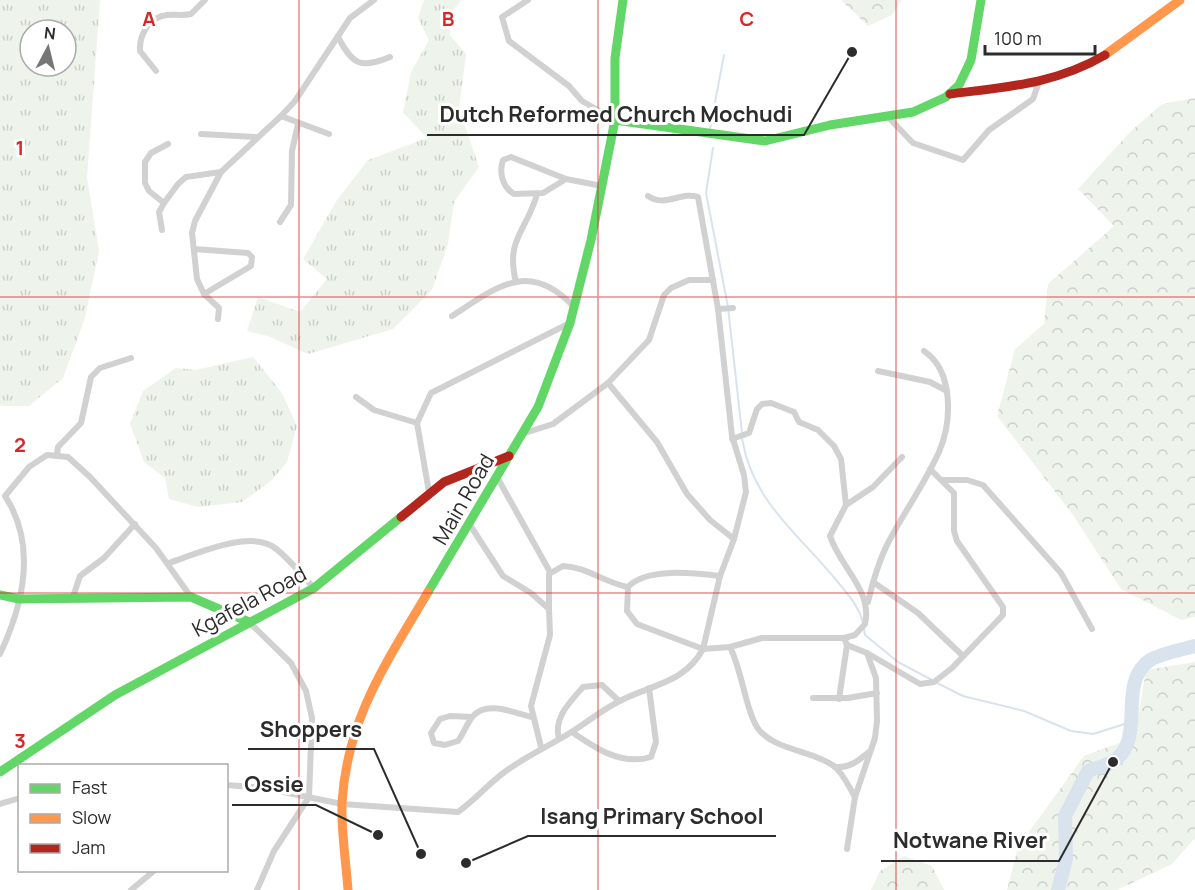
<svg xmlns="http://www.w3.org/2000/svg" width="1195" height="890" viewBox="0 0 1195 890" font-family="Manrope,sans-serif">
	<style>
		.grass { fill: url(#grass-tufts); fill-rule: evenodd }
		.forest { fill: url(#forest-crowns) }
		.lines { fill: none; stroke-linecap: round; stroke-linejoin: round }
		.stream { stroke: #d9e3ee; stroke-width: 2 }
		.river { stroke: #d9e3ee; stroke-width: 14 }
		.street { stroke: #d1d1d1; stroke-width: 6 }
		.fast { stroke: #63d668; stroke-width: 9 }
		.slow { stroke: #ff974d; stroke-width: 9 }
		.jam { stroke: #b3261e; stroke-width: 9 }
		.grid { fill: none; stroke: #d62828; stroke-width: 1.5; stroke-opacity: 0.55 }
		.labels { text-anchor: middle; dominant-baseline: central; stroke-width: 6; stroke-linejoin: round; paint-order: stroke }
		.street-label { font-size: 21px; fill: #2c2c2c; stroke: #fff }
		.grid-label { font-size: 20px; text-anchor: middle; font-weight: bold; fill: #d62828; stroke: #fff; stroke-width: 6; stroke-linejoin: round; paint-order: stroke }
		.leader { fill: none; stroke: #2c2c2c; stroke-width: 2 }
		.callout-dot { fill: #2c2c2c; stroke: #fff; stroke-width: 2 }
		.callout-label { font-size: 22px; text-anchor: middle; font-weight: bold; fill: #2c2c2c; stroke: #fff; stroke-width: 6; stroke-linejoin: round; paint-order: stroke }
	</style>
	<defs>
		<pattern id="grass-tufts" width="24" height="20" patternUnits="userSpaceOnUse" patternTransform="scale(1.5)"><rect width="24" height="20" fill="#eef3eb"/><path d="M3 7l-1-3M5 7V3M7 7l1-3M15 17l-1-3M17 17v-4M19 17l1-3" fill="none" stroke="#ccd0ca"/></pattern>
		<pattern id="forest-crowns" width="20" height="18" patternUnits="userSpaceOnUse" patternTransform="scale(1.5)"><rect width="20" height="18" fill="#eef3eb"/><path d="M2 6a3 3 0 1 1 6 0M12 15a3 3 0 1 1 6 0" fill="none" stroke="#ccd0ca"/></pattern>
	</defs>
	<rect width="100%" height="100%" fill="#fff"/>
	<g class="grass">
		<path d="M0,0H100L87,178L99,251L85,318L63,378L29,406H0ZM30,30H66V66H30Z"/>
		<path d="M424,0H462L452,11L450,35L466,54L459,109L479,167L454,202L448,244L432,290L393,329L308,354L268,336L247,331L258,297L300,312L327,279L303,259L337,200L368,160L427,138L403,112L411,72L429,40L418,18Z"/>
		<path d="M253,357L282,393L297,426L287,462L271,481L242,502L198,507L169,499L165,478L144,462L130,424L143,391L176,368L196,370Z"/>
	</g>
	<g class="forest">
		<path d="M841,0H902L892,15L868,26Z"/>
		<path d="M1195,98V617L1181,620L1121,589L1073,515L997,416L1015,349L1044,324L1048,284L1114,226L1078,189L1131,131L1162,104Z"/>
		<path d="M1195,662V838L1172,864L1117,890H1007L1018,847L1084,756L1135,737L1146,670Z"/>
		<path d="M904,856L932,866L944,890H871L880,871Z"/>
	</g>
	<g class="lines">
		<g class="stream">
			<path d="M710,129L724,55"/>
			<path d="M713,148L706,193L728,307L742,433"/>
			<path d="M742,438C752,502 799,534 837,581C848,595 859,606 863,623"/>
			<path d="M864,629L865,635L898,662L932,680"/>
			<path d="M937,683L963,696L1024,711L1071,731L1093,734L1131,722"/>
		</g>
		<path class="river" d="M1058,890L1066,859L1065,816L1088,771C1095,768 1107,766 1114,761C1147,738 1116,683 1150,660C1162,653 1181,650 1195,646"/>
		<g class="street">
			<path d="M528,0L502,17L509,41L569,86L582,101L615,120"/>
			<path d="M338,37C353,65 360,69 390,57"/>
			<path d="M156,71L140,51C139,35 149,17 167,15C175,14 183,16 191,14L205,0"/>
			<path d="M281,116L329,134"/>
			<path d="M889,118L913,143L963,160L989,130L1033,99L1039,82"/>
			<path d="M201,134L255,137"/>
			<path d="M168,144L151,153L145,162V183L149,191L164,203L178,184L186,177L221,172L281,116L295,101L350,18L374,0"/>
			<path d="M566,179L543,193L514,194C502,187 499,172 503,160L511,157L566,179L602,186"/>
			<path d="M280,222L291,205L292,151L298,124"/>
			<path d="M162,230L159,212L164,203"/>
			<path d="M194,249L248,253L252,257L251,266L204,294"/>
			<path d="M516,282C505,239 527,231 537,194"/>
			<path d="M718,309L733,308"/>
			<path d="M452,316C497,287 529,259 574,307"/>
			<path d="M218,319L219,308L204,294L197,279L192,233L195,221L221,172"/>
			<path d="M878,371L930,382L947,391"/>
			<path d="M608,383L657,442L687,494L710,520L734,539"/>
			<path d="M356,397L374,410L417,423L429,492"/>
			<path d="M417,423L431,393L570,323"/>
			<path d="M525,433L553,424L608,383L649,340L664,295L671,288L689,280H713"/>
			<path d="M57,454L58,447L81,423L91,377L100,368L131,358"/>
			<path d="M497,477L550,572"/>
			<path d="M942,480H967L983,485L1061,573L1092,629"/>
			<path d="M846,505L873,487L902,457"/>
			<path d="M470,525L503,576L531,593L549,609L550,635L531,706L541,747"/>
			<path d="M169,563C196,554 250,529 275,548C290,559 301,575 314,588"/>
			<path d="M720,576C695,573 646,567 628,587L627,611L637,624L703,649L730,647L762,638H844L855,635L865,624C873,591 840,567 830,536L846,505L841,459L834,446L818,430L799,422L794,412L771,403L762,404L757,409L749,433L732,439"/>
			<path d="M873,582L918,613L963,656"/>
			<path d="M73,597L80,576L104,558L135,524"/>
			<path d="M868,602C873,581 879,560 889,541C905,511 925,483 939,452C952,422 954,371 924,351"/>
			<path d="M549,609V574L563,566C587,567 605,583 628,587"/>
			<path d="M249,622L291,663L306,691L312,718L309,797L274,851L257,890"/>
			<path d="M844,638L847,645L867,653L920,684L934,682L952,668L1003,615V607L957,541L954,531V493L930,469"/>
			<path d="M730,647C742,670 746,713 759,730C777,751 812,750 834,766C843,773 849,787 855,797"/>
			<path d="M0,654C24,603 37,545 5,496L29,467L47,455L68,457L90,477L156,548L191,597"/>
			<path d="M813,698H848L877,693"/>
			<path d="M839,699L847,645"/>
			<path d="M472,717L450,716L440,719L431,733L434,743L445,745L458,741C464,733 467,723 473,716C487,700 514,713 532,717"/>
			<path d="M572,732C595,748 621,766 651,757L656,742L649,688"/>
			<path d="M559,739C553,718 570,702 583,687L602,685L619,701"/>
			<path d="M835,767C850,768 858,761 869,752"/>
			<path d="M226,785L264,788L342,804L458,812C475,800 489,783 506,771C528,755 551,745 573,731C589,721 603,709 620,701C650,685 685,683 703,649L720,576L734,539L746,492L744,475L732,436L718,309L698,197C681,191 666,208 648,196"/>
			<path d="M0,804L20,798"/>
			<path d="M847,849L855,797L875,738L877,721L876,678L867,653"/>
			<path d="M131,890L155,870"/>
		</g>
		<g class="fast">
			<path d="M615,120L765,141L830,125L913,112L946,97L959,85L971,60L981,0"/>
			<path d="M428,592L538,407L570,323L591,240L615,120V58L623,0"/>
			<path d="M0,595L19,599L191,597L249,622"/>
			<path d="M0,772L115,695L314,588L401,517"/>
		</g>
		<g class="slow">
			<path d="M1105,55L1180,0"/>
			<path d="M348,890C346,862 341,831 342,803C347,718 387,662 428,592"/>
		</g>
		<g class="jam">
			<path d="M950,94C1005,87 1056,84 1105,55"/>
			<path d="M401,517L444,482L509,456"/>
		</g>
	</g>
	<path class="grid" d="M299,0V890M598,0V890M896,0V890M0,297H1195M0,593H1195"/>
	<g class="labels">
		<g class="street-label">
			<text transform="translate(463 499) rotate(-60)">Main Road</text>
			<text transform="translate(249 601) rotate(-28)">Kgafela Road</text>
		</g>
	</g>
	<g class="grid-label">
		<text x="149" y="26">A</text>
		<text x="448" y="26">B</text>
		<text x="747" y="26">C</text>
		<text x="20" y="155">1</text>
		<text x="20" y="452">2</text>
		<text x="20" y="748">3</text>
	</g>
	<path class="leader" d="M852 52L804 135H427M421 854L374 749H248M378 835L316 805H232M466 863L528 836H776M1113 762L1059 861H881"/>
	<g class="callout-dot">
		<circle cx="852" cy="52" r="6"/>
		<circle cx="421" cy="854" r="6"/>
		<circle cx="378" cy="835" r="6"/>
		<circle cx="466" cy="863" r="6"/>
		<circle cx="1113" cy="762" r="6"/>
	</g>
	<g class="callout-label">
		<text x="616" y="122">Dutch Reformed Church Mochudi</text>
		<text x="311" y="737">Shoppers</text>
		<text x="274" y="792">Ossie</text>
		<text x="652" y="824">Isang Primary School</text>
		<text x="970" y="848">Notwane River</text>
	</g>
	<rect x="18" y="764" width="210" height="108" fill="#ffffff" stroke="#ababab" stroke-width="1.5"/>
	<rect x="30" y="784" width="30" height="9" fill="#63d668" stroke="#ababab" stroke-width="1.5"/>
	<text x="72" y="794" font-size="18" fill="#2c2c2c">Fast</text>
	<rect x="30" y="814" width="30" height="9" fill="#ff974d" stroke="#ababab" stroke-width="1.5"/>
	<text x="72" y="824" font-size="18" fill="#2c2c2c">Slow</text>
	<rect x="30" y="844" width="30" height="9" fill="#b3261e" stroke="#ababab" stroke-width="1.5"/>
	<text x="72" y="854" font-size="18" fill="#2c2c2c">Jam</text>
	<g transform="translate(48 48) rotate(7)"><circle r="28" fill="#ffffff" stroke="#ababab" stroke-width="1.5"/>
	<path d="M0-4.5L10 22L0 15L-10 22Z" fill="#767676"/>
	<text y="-9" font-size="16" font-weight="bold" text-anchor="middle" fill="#2c2c2c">N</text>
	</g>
	<path d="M985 45v9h110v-9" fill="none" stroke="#2c2c2c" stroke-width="3"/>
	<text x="994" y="45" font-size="18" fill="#2c2c2c" stroke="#ffffff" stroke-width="4.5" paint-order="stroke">100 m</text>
</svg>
